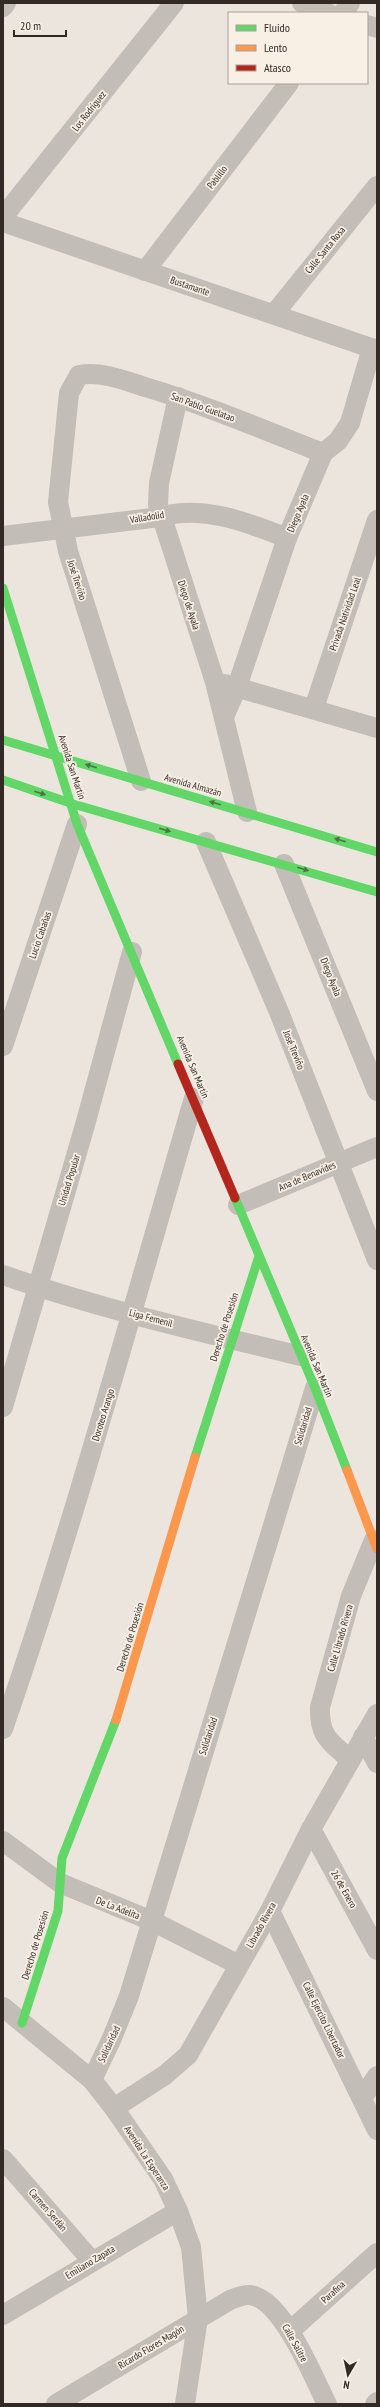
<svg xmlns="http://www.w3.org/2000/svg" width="380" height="2407" viewBox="0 0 380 2407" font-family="'PT Sans Narrow',sans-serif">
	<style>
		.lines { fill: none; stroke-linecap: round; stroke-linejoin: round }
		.street { stroke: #c3bdb8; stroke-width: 20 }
		.fast { stroke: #63d668; stroke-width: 9 }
		.slow { stroke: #ff974d; stroke-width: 9 }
		.jam { stroke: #b3261e; stroke-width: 9 }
		.oneway { fill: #497744 }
		.labels { text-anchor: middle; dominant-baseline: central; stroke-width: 3.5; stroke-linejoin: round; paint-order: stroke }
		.street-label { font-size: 10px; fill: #332a26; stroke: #f8efe5 }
	</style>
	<rect width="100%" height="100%" fill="#ebe5de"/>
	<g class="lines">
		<g class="street">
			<path d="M302,3L328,13"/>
			<path d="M3,7L6,3"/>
			<path d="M343,13L350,3"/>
			<path d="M367,25L377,28"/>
			<path d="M3,217L174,3"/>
			<path d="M3,222L377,350"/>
			<path d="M145,271L289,83"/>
			<path d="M274,314L377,186"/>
			<path d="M178,397L159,483L158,505L215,682L247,812"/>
			<path d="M3,536L160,517C202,504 249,523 287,538"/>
			<path d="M225,684L377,728"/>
			<path d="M314,708L377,520"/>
			<path d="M224,717L237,687L287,538L323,453L338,441L350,423L372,348"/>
			<path d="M141,781L68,551L58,502L69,393L79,375C101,371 124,380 145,387C206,405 264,430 323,453"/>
			<path d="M206,842L279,1012L377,1260"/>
			<path d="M284,864L377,1091"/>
			<path d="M3,1046L77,824"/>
			<path d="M238,1205L377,1147"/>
			<path d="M3,1275C100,1309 201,1332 301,1356"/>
			<path d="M3,1407L85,1125L132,952"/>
			<path d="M3,1729C75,1521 132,1309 194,1098"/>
			<path d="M363,1737L377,1763"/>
			<path d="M350,1760C330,1741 319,1737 320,1707L351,1596L374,1540"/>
			<path d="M311,1829L377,1950"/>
			<path d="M3,1841L60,1883L152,1921L239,1965"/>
			<path d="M270,1911L377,2130"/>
			<path d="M3,2007L92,2080L114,2108L163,2179L178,2211L191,2247L198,2318L185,2404"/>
			<path d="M92,2080L112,2038L129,1996L315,1388"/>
			<path d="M363,2097L377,2076"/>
			<path d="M114,2108L165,2075L188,2055L270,1911L311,1829L377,1714"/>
			<path d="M3,2159L92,2261"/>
			<path d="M3,2315L178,2211"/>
			<path d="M290,2331L377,2253"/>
			<path d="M56,2404L230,2300C235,2298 242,2295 248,2295C281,2295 314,2379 327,2404"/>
			<path d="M375,2404L377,2402"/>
		</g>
		<g class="fast">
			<path d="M3,588L77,824L178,1064"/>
			<path d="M3,740L377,852"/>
			<path d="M3,780L73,804L377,892"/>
			<path d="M235,1198L315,1388L347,1470"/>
			<path d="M195,1457L259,1256"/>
			<path d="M22,2023L58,1911L62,1858L116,1720"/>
		</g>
		<g class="slow">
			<path d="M347,1470L377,1549"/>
			<path d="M116,1720L195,1457"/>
		</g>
		<path class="jam" d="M178,1064L235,1198"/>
	</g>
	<defs><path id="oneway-solid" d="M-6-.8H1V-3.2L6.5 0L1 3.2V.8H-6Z"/></defs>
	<g class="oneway">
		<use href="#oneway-solid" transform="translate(91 766) rotate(-163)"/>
		<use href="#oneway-solid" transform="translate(40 793) rotate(18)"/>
		<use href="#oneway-solid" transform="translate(215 803) rotate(-164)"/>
		<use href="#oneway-solid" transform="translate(165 830) rotate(16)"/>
		<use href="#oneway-solid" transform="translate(340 840) rotate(-163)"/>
		<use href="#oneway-solid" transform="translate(303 869) rotate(17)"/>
	</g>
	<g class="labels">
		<g class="street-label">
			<text transform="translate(89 111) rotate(-52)">Los Rodríguez</text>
			<text transform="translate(217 177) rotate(-53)">Pablillo</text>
			<text transform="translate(325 250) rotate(-51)">Calle Santa Rosa</text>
			<text transform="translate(190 286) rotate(19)">Bustamante</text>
			<text transform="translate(203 407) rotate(20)">San Pablo Guelatao</text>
			<text transform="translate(298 513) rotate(-67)">Diego Ayala</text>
			<text transform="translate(147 517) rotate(-9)">Valladolid</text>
			<text transform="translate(77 580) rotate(72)">José Treviño</text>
			<text transform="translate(189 605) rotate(72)">Diego de Ayala</text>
			<text transform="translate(345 614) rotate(-71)">Privada Natividad Leal</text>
			<text transform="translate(72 767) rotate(72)">Avenida San Martín</text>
			<text transform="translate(193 785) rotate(16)">Avenida Almazán</text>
			<text transform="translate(40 935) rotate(-71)">Lucio Cabañas</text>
			<text transform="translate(331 977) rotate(68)">Diego Ayala</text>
			<text transform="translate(294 1050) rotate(68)">José Treviño</text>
			<text transform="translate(193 1067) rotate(67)">Avenida San Martín</text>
			<text transform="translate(307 1176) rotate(-23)">Ana de Benavides</text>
			<text transform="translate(69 1180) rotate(-73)">Unidad Popular</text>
			<text transform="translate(151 1318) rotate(15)">Liga Femenil</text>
			<text transform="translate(224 1327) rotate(-72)">Derecho de Posesión</text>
			<text transform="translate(317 1366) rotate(67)">Avenida San Martín</text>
			<text transform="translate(103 1415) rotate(-73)">Doroteo Arango</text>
			<text transform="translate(303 1426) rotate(-73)">Solidaridad</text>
			<text transform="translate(130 1637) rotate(-73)">Derecho de Posesión</text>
			<text transform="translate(340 1638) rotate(-74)">Calle Librado Rivera</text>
			<text transform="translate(208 1736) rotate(-72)">Solidaridad</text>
			<text transform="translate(344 1889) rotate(61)">26 de Enero</text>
			<text transform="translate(118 1908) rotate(21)">De La Adelita</text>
			<text transform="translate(261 1925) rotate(-61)">Librado Rivera</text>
			<text transform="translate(35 1945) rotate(-73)">Derecho de Posesión</text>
			<text transform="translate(324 2020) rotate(64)">Calle Ejercito Libertador</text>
			<text transform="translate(109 2044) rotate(-65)">Solidaridad</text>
			<text transform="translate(147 2158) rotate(57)">Avenida La Esperanza</text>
			<text transform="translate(48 2210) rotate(49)">Carmen Serdán</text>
			<text transform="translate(90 2262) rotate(-31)">Emiliano Zapata</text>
			<text transform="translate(333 2292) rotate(-42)">Parafina</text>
			<text transform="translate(295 2343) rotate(61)">Calle Salitre</text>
			<text transform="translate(151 2347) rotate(-31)">Ricardo Flores Magón</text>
		</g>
	</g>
	<rect width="380" height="2407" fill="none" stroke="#332a26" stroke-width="8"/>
	<rect x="228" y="12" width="140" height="72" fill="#f8efe5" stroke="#a9a099"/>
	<rect x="236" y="25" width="20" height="6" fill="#63d668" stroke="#a9a099"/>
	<text x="264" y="32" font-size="12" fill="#332a26">Fluido</text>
	<rect x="236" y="45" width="20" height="6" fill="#ff974d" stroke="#a9a099"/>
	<text x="264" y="52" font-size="12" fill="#332a26">Lento</text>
	<rect x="236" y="65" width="20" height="6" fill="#b3261e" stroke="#a9a099"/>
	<text x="264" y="72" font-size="12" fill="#332a26">Atasco</text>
	<g transform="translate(348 2375) rotate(189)" stroke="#f8efe5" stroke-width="3" paint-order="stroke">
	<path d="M0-3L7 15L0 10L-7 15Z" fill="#332a26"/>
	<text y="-6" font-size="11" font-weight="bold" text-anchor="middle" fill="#332a26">N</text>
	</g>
	<path d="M14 30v6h52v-6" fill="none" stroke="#332a26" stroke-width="2"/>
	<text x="20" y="30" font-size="12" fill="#332a26" stroke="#f8efe5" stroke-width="3" paint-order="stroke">20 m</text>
</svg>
